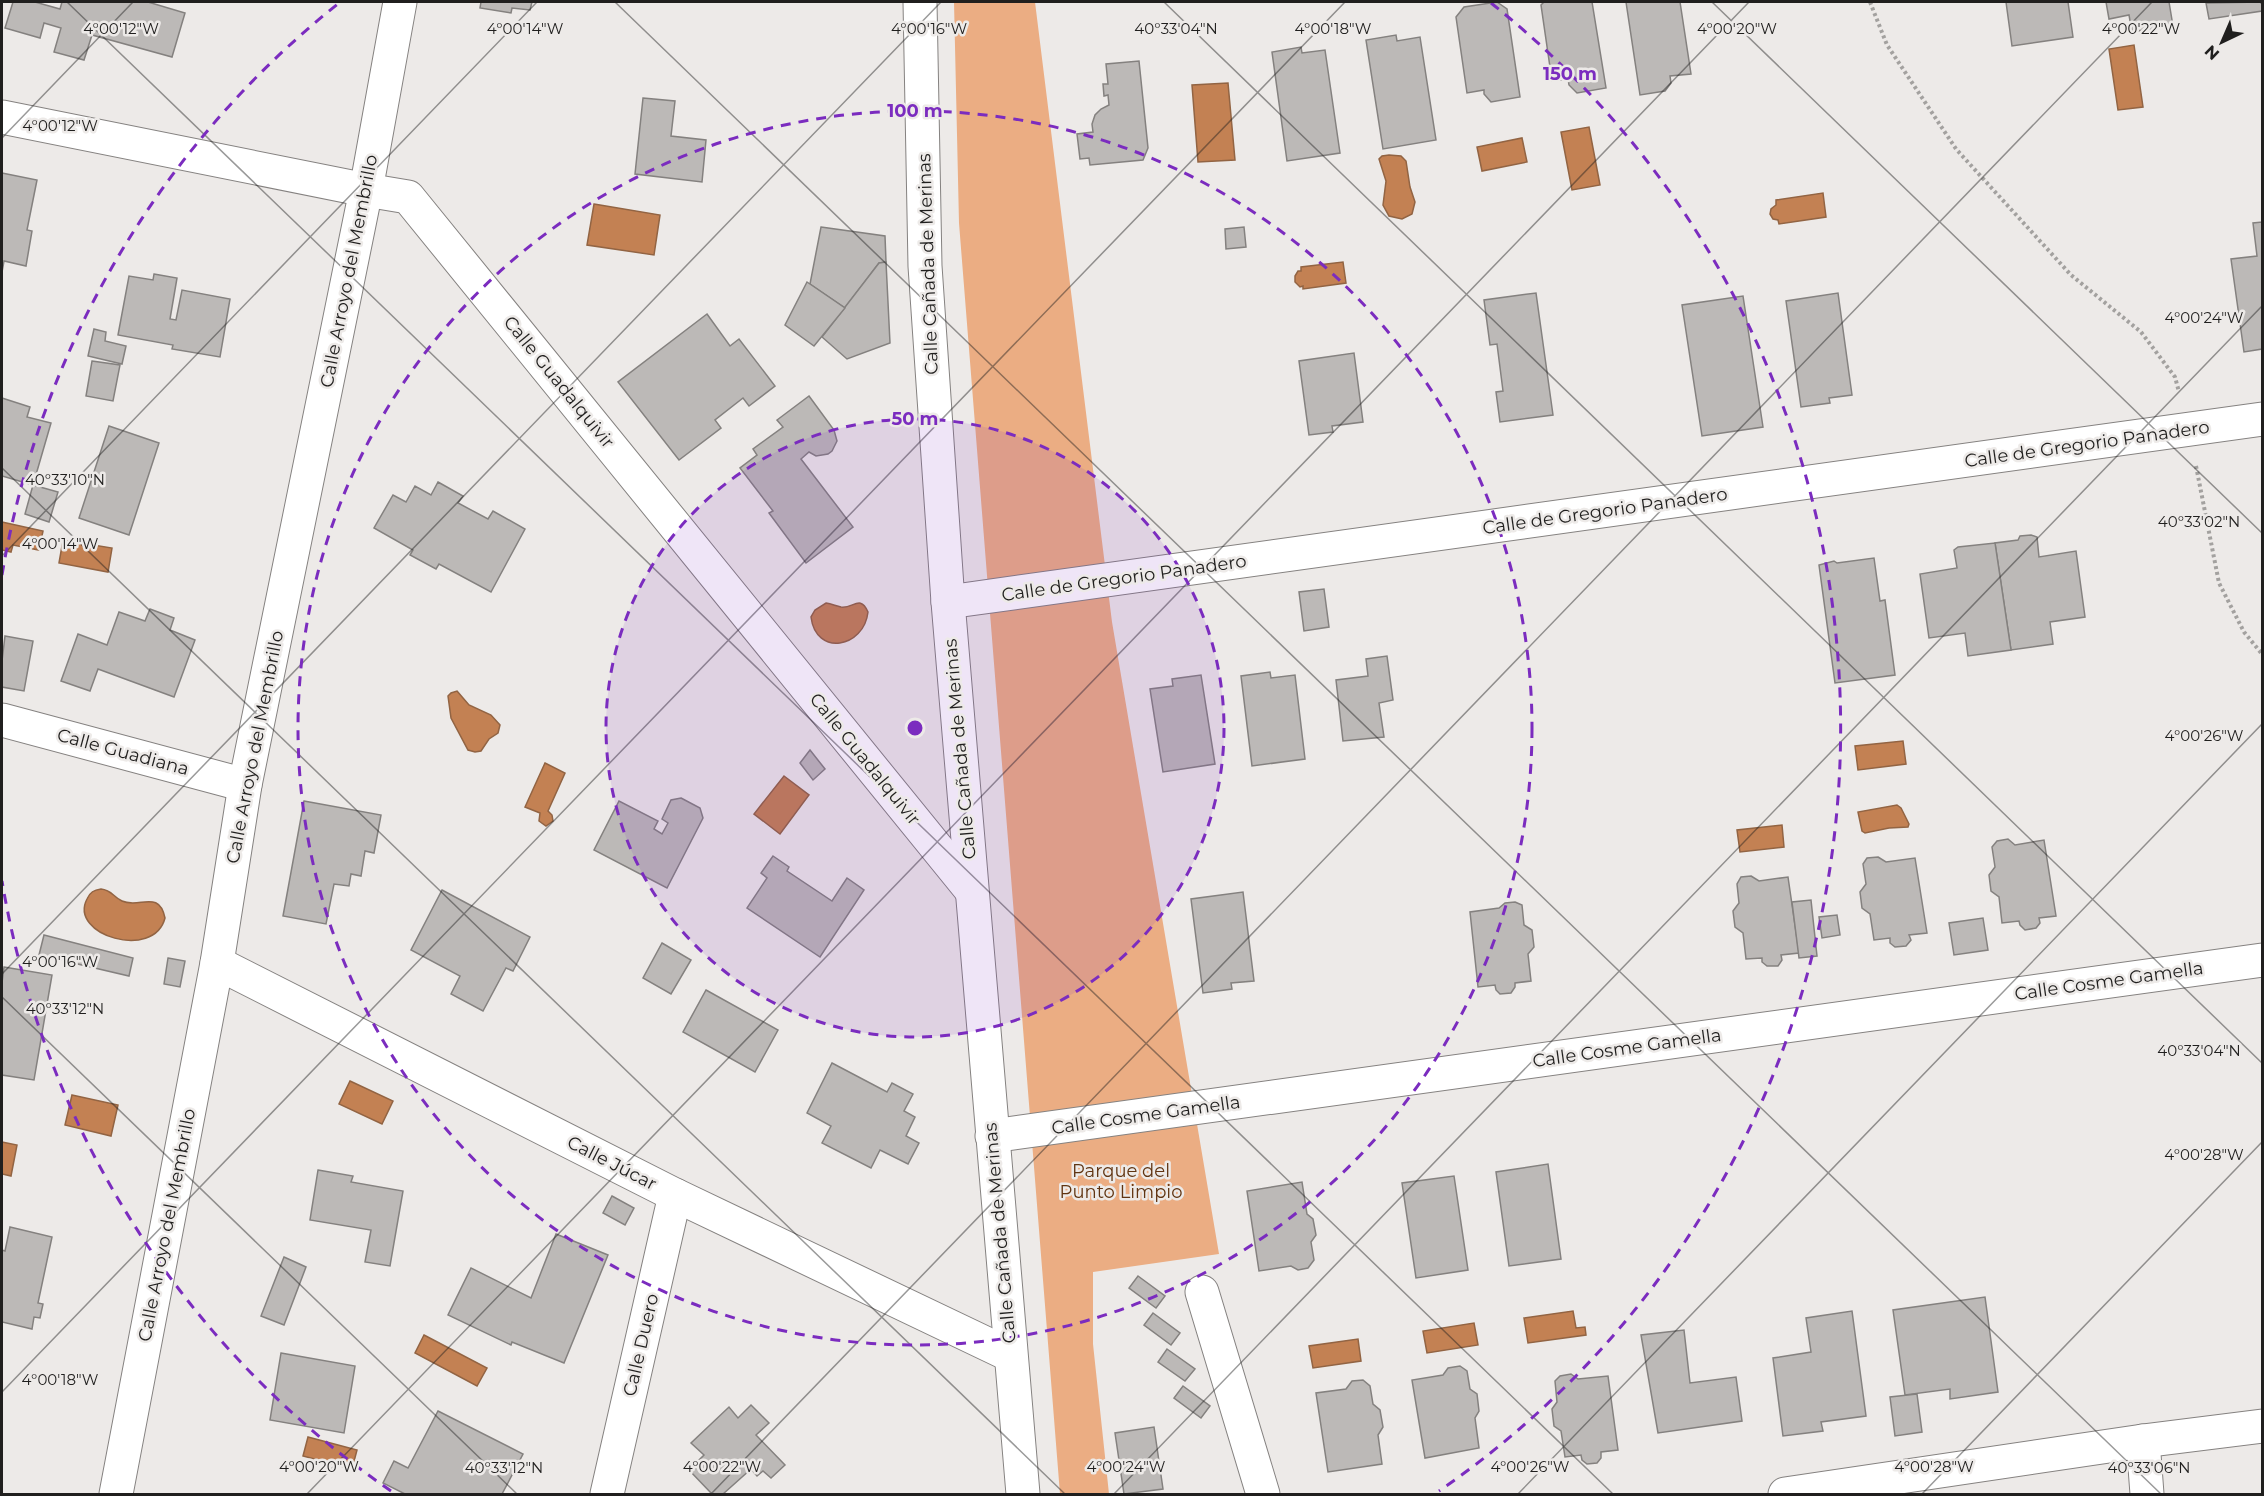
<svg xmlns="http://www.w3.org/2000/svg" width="2264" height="1496" viewBox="0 0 2264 1496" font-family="Montserrat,sans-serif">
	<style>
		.green { fill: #ebad83 }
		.water { fill: #c38153; stroke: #926443; stroke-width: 1.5 }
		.building { fill: #bcb9b7; stroke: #84817f; stroke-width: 1.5 }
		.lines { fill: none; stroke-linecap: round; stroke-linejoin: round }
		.minor-casing { stroke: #858280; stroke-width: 35 }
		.path { stroke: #a3a19f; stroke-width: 4; stroke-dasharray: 3 3; stroke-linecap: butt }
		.minor { stroke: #fff; stroke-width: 33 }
		.ticks { fill: none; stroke: #201f1e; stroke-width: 1.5; stroke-opacity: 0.45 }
		.ring { fill: none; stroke: #7b2cbf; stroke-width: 3; stroke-dasharray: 10 8 }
		.labels { text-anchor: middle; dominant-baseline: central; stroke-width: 5; stroke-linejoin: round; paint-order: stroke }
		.street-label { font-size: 18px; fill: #201f1e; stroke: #edeae8 }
		.park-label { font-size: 18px; fill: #603411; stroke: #edeae8 }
		.ticks-label { font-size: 15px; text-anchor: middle; fill: #201f1e; stroke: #edeae8; stroke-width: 5; stroke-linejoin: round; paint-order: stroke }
		.centre { fill: #7b2cbf; stroke: #edeae8; stroke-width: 3 }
		.ring-label { font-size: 18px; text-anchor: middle; font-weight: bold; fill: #7b2cbf; stroke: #edeae8; stroke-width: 5; stroke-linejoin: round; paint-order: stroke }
	</style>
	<rect width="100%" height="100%" fill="#edeae8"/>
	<path class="green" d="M954,2H1035L1112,622L1219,1254L1093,1272V1344L1109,1494H1060L959,223Z"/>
	<g class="water">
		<path d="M2134,45L2143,107L2118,110L2109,49Z"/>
		<path d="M1228,83L1235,160L1198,162L1192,85Z"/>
		<path d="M1589,127L1600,185L1572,190L1561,132Z"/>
		<path d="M1522,138L1527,162L1482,171L1477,147Z"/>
		<path d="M1389,155L1401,156L1406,161L1410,187L1415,202L1412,214L1402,219L1389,216L1383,205L1386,181L1379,159L1382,156Z"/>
		<path d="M1823,193L1826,217L1779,224L1778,220L1773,219L1770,214L1771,209L1776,205V200Z"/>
		<path d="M594,204L660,215L654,255L587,245Z"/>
		<path d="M1343,262L1346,283L1303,289V286L1300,287L1295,282V276L1298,271H1301V267Z"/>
		<path d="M2,522L43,531L39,550L13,545L11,552L2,550Z"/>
		<path d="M63,540L112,548L108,572L59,563Z"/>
		<path d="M826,603C832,604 836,606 841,607C853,609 860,594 868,612C864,648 816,657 811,617L815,610Z"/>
		<path d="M457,691L469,705L491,715L500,725L498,733L489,739L481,751L475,752L468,750L451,718L448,696L451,693Z"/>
		<path d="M1903,741L1906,764L1858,770L1855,746Z"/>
		<path d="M545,763L565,773L548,811L552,815L553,821L546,826L539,821L540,813L525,807Z"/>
		<path d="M784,776L809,795L780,834L754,814Z"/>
		<path d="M1897,805L1901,808L1909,824L1908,827L1889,828L1865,833L1862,831L1858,812Z"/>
		<path d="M1782,825L1784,847L1740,852L1737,830Z"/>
		<path d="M101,889C112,890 113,897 122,901C139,909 159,889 165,918C154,961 68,935 87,899C90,892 94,890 101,889Z"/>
		<path d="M350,1081L393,1101L382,1124L339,1104Z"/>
		<path d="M72,1095L118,1105L111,1136L65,1125Z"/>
		<path d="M2,1142L17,1145L11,1176L2,1174Z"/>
		<path d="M1573,1311L1576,1328L1585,1327L1586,1335L1528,1343L1524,1318Z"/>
		<path d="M1474,1323L1478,1345L1427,1353L1423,1331Z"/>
		<path d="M424,1335L487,1368L477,1386L415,1353Z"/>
		<path d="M1358,1339L1361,1361L1313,1368L1309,1346Z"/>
		<path d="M308,1437L357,1450L352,1469L303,1456Z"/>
	</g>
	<g class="building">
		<path d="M13,2H35L60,9L62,2H148L185,13L172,57L92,35L84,60L54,52L61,28L44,23L40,38L5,28Z"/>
		<path d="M481,2H532L530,10L512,8L511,13L480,8Z"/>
		<path d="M1497,2L1507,9L1520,97L1491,102L1484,94V90L1467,93L1456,17L1464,7Z"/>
		<path d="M1544,2H1592L1606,88L1577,93L1569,85L1568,79L1552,81L1541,5Z"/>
		<path d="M1626,2H1680L1691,74L1670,76L1671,83L1665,91L1640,95Z"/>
		<path d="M2006,2H2068L2073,37L2012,46Z"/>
		<path d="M2106,2H2169L2173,26L2132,32L2129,15L2109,19Z"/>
		<path d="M2206,3L2262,2V11L2209,19Z"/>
		<path d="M1396,35L1397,41L1420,37L1436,140L1383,149L1366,40Z"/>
		<path d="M1301,47L1302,53L1325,50L1340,153L1287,161L1272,52Z"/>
		<path d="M1139,61L1148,148L1143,160L1090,165L1089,158L1080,159L1077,134L1093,132L1092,124L1095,115L1101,109L1109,105L1108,95L1104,96L1103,84H1108L1106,64Z"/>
		<path d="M643,98L675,101L671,136L706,140L702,182L635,174Z"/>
		<path d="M2,173L37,180L27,230L32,231L26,266L4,261L2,272Z"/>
		<path d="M2262,222V349L2244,352L2231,259L2257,256L2253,223Z"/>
		<path d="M821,227L885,236L886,262L879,263L845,308L810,284Z"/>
		<path d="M1244,227L1246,247L1226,249L1225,229Z"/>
		<path d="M886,262L890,343L847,359L822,337L879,263Z"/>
		<path d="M154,274L177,278L170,319L176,320L182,290L230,299L220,357L172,349L173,345L118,335L129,276L153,280Z"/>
		<path d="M807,282L845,308L814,346L785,325Z"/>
		<path d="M1536,293L1553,415L1500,422L1496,392L1503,391L1497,344L1490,345L1484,300Z"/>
		<path d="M1838,293L1852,395L1829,398L1830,403L1801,407L1786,301Z"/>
		<path d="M1743,296L1763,427L1702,436L1682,305Z"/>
		<path d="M707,314L730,346L739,339L775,386L749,406L743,398L715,420L721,428L679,460L618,382Z"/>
		<path d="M94,329L106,332L105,341L126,346L122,364L88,356Z"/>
		<path d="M1354,353L1363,422L1332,426L1333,432L1309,435L1299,361Z"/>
		<path d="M92,361L120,365L113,401L86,396Z"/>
		<path d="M809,396L834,430L837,441L832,451L828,454L816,456L809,452L801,459L853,527L806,563L769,513L773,511L740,468L757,455L753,449L783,427L777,420Z"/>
		<path d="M2,398L30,407L27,417L51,423L33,485L2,476Z"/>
		<path d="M109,426L159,443L129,535L79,518Z"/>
		<path d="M438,482L463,496L458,503L488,519L493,511L525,529L491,592L439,564L436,569L410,555L413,550L374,528L393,495L406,502L415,486L431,495Z"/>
		<path d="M33,485L58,492L49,522L25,514Z"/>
		<path d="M2031,535L2037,537L2039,557L2076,551L2085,617L2050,622L2053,644L2011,650L1995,543L2018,540L2020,536Z"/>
		<path d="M1995,543L2011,650L1968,656L1965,633L1929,638L1920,574L1957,568L1954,550L1958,547Z"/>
		<path d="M1874,558L1880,601L1885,600L1895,675L1835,683L1819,565L1834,561L1837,563Z"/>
		<path d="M1324,589L1329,627L1304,631L1299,592Z"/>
		<path d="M150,609L174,618L170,630L195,640L174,697L98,669L90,691L61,681L78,634L107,645L119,612L145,621Z"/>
		<path d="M5,636L33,641L24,691L2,687V661Z"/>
		<path d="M1387,656L1393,700L1379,703L1384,737L1343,741L1336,680L1368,676L1366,659Z"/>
		<path d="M1270,672L1271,678L1295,675L1305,759L1252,766L1241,676Z"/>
		<path d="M1201,675L1215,764L1163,772L1150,689L1173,686L1172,679Z"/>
		<path d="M810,750L825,769L813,780L800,763Z"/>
		<path d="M681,798L700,808L703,818L667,888L594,850L619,801L658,821L654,829L662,834L668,823L662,819L671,800Z"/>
		<path d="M304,801L381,815L374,853L365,851L361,876L351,874L349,886L334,884L326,924L283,916Z"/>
		<path d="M2008,839L2015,845L2044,840L2056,916L2039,918L2040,923L2036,928L2025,930L2020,925L2019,921L2002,923L1999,897L1991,891L1989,875L1995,867L1992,847L1997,841Z"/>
		<path d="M773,856L789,867L787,871L832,901L847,878L864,890L820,957L747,908L767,878L761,873Z"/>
		<path d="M1878,857L1886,862L1915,858L1927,933L1909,935L1911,940L1906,946L1895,947L1890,943V938L1874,940L1870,914L1862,908L1860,892L1866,884L1863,864L1867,858Z"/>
		<path d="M1751,876L1759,881L1788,877L1799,953L1781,955L1782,960L1778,966H1767L1762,962V958L1746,959L1743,933L1735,927L1733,911L1739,903L1737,884L1741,877Z"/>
		<path d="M442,890L530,937L513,971L506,968L483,1011L451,994L460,976L411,950Z"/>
		<path d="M1243,892L1254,981L1231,983L1232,989L1203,993L1191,899Z"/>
		<path d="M1811,900L1817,956L1799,958L1792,902Z"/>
		<path d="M1515,902L1522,905L1524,925L1532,930L1534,947L1528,954L1531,981L1515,983V987L1511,993L1500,994L1496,990L1495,985L1478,987L1470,912L1499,908L1505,903Z"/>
		<path d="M1837,915L1840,935L1822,938L1819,917Z"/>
		<path d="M1983,918L1988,950L1954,955L1949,923Z"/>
		<path d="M44,935L133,958L129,976L39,955Z"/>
		<path d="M662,943L691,960L671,994L643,978Z"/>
		<path d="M168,958L185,961L180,987L164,984Z"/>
		<path d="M4,967L52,975L34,1080L2,1075V983Z"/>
		<path d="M706,990L778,1030L755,1072L683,1032Z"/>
		<path d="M832,1063L887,1092L892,1083L913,1094L904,1111L915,1117L906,1136L919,1143L908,1164L880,1150L871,1168L822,1143L831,1126L807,1113Z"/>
		<path d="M1548,1164L1561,1259L1509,1266L1496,1172Z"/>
		<path d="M318,1170L353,1176L351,1182L403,1191L390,1266L365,1262L371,1230L310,1220Z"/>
		<path d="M1454,1176L1468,1270L1416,1278L1402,1183Z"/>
		<path d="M1302,1182L1307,1214L1313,1219L1316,1235L1311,1242L1314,1260L1308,1268L1298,1270L1291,1266L1259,1271L1247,1191Z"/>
		<path d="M612,1196L634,1208L625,1225L603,1213Z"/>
		<path d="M10,1227L52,1237L38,1303L43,1304L40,1318L34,1317L32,1329L2,1322V1250L5,1251Z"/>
		<path d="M556,1234L608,1255L564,1363L512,1342L511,1345L448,1315L471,1268L531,1298Z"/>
		<path d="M284,1257L306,1267L284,1325L261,1316Z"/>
		<path d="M1138,1276L1165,1296L1156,1308L1129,1288Z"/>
		<path d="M1985,1297L1998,1392L1950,1399V1389L1905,1395L1893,1310Z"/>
		<path d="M1852,1311L1866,1416L1821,1422L1823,1431L1783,1436L1773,1358L1811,1352L1806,1318Z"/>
		<path d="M1153,1313L1180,1333L1171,1345L1144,1325Z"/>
		<path d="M1684,1330L1690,1383L1736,1377L1742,1421L1658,1433L1641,1335Z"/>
		<path d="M1167,1349L1195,1369L1185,1381L1158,1362Z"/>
		<path d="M281,1353L355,1366L344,1433L270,1420Z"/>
		<path d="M1460,1366L1467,1371L1470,1389L1477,1394L1479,1411L1475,1418L1479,1448L1425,1458L1412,1380L1443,1375L1448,1368Z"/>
		<path d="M1571,1374L1578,1379L1608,1376L1618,1450L1601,1452V1458L1597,1463L1587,1464L1582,1460L1581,1455L1565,1457L1561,1431L1554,1426L1552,1409L1557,1402L1555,1381L1560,1376Z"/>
		<path d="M1363,1380L1370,1386L1373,1404L1380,1410L1383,1427L1378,1435L1382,1464L1328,1472L1316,1393L1346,1389L1352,1381Z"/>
		<path d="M1183,1386L1210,1406L1201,1418L1174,1398Z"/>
		<path d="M1917,1394L1922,1432L1895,1436L1890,1397Z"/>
		<path d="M751,1405L769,1423L756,1435L785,1465L771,1478L763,1471L757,1476L751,1469L723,1494H712L689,1470L704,1455L691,1443L729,1407L738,1418Z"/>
		<path d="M438,1411L523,1454L502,1494H405L383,1483L394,1461L408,1468Z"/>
		<path d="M1154,1427L1163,1489L1124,1494L1115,1433Z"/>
	</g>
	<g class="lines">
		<defs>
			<g id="minor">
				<path d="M920,2L925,266L948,602L1023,1494"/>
				<path d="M2,117L366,190L408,197L971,890"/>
				<path d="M948,602L2262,419"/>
				<path d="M2,720L245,785"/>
				<path d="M217,963L675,1195L1010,1355"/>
				<path d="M992,1136L2262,960"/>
				<path d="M1202,1292L1263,1494"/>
				<path d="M2143,1441L2147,1494"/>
				<path d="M116,1494L217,963L245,785L366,190L400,2"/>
				<path d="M607,1494L675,1195"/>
				<path d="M1785,1494L2143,1441L2262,1426"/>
			</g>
		</defs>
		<use href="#minor" class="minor-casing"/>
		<g class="path">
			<path d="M1870,2L1887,45L1956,149L2071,275L2141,332L2175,377L2179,392"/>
			<path d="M2196,466L2219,583L2244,632L2262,654"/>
		</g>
		<use href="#minor" class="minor"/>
	</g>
	<path class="ticks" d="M67,2L1613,1494M615,2L2161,1494M1164,2L2262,1063M1712,2L2262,533M2260,2L2262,4M2,138L133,2M2,468L1065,1494M2,556L537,2M2,974L941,2M2,997L517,1494M2,1392L1345,2M307,1494L1749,2M711,1494L2152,2M1114,1494L2262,306M1518,1494L2262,724M1922,1494L2262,1142"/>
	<circle cx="915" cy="728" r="309" fill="#7b2cbf" fill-opacity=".12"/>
	<g class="ring">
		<circle cx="915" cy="728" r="309"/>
		<circle cx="915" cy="728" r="617"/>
		<path d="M391 1491A926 926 0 0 1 2 881M2 575A926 926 0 0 1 339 3M1491 3A926 926 0 0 1 1439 1491"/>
	</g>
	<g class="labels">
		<g class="street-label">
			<text transform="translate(928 264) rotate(-92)">Calle Cañada de Merinas</text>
			<text transform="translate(349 271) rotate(-79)">Calle Arroyo del Membrillo</text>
			<text transform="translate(559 382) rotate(51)">Calle Guadalquivir</text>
			<text transform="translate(2087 444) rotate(-8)">Calle de Gregorio Panadero</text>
			<text transform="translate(1605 511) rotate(-8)">Calle de Gregorio Panadero</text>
			<text transform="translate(1124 578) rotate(-8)">Calle de Gregorio Panadero</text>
			<text transform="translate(255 747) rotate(-79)">Calle Arroyo del Membrillo</text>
			<text transform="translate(960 749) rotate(-95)">Calle Cañada de Merinas</text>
			<text transform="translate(123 752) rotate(15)">Calle Guadiana</text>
			<text transform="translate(865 759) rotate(51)">Calle Guadalquivir</text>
			<text transform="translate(2109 981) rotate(-8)">Calle Cosme Gamella</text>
			<text transform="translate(1627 1048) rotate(-8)">Calle Cosme Gamella</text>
			<text transform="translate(1146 1115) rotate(-8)">Calle Cosme Gamella</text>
			<text transform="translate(612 1163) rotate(27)">Calle Júcar</text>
			<text transform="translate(167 1225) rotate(-79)">Calle Arroyo del Membrillo</text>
			<text transform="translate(1000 1233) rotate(-95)">Calle Cañada de Merinas</text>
			<text transform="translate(641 1345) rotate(-77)">Calle Duero</text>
		</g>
		<g class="park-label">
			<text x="1121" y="1171">Parque del<tspan x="1121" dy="21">Punto Limpio</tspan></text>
		</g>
	</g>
	<g class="ticks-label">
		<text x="1176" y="34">40°33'04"N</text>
		<text x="1737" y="34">4°00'20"W</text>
		<text x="121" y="34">4°00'12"W</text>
		<text x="525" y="34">4°00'14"W</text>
		<text x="929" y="34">4°00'16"W</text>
		<text x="1333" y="34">4°00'18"W</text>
		<text x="2141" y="34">4°00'22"W</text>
		<text x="60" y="131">4°00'12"W</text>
		<text x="2204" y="323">4°00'24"W</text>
		<text x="65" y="485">40°33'10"N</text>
		<text x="2199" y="527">40°33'02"N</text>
		<text x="60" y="549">4°00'14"W</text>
		<text x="2204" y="741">4°00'26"W</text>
		<text x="60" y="967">4°00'16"W</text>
		<text x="65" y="1014">40°33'12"N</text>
		<text x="2199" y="1056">40°33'04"N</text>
		<text x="2204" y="1160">4°00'28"W</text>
		<text x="60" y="1385">4°00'18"W</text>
		<text x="319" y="1472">4°00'20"W</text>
		<text x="722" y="1472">4°00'22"W</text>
		<text x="1126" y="1472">4°00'24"W</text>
		<text x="1530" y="1472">4°00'26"W</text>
		<text x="1934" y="1472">4°00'28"W</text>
		<text x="504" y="1473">40°33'12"N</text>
		<text x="2149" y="1473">40°33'06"N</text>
	</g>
	<circle cx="915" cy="728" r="9" class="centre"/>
	<g class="ring-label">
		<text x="1570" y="80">150 m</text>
		<text x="915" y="117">100 m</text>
		<text x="915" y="425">50 m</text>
	</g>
	<rect width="2264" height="1496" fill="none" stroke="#201f1e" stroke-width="6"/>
	<g transform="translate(2222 42) rotate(224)" stroke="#edeae8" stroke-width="4.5" paint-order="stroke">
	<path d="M0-4.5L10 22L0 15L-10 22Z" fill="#201f1e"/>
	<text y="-9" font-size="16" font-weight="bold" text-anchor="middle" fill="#201f1e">N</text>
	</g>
</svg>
